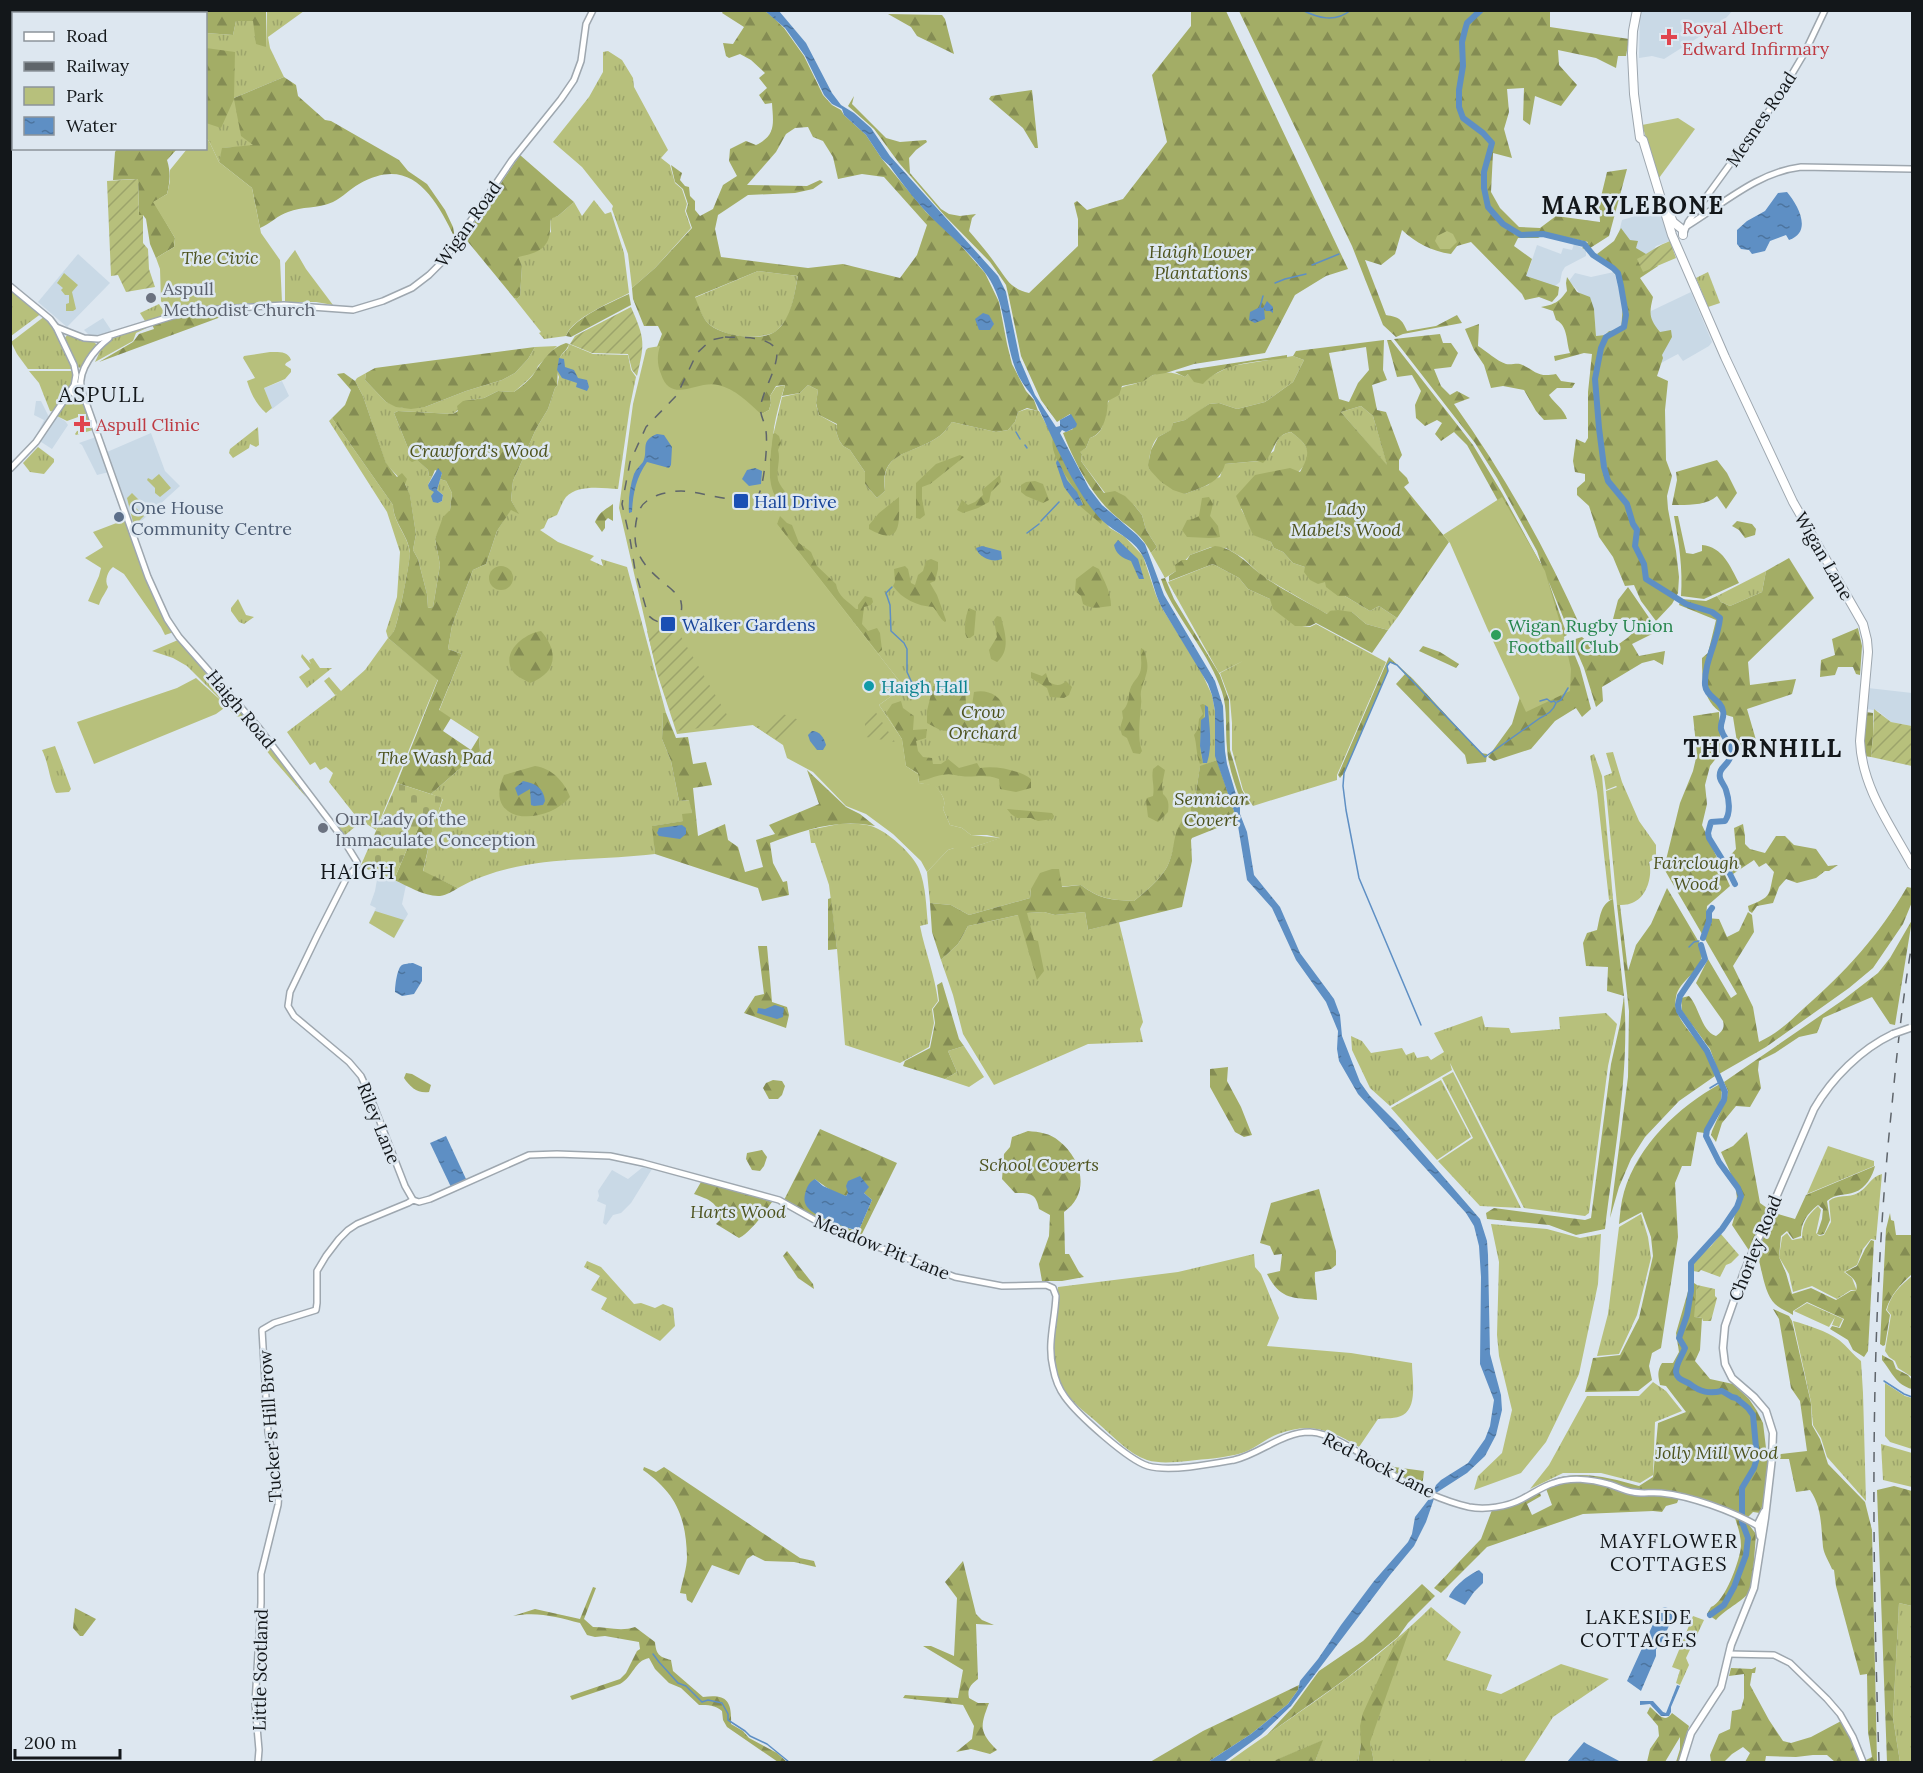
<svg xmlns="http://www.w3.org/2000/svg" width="1923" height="1773" viewBox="0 0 1923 1773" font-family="Lora,serif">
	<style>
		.built { fill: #c9d9e6 }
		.grass { fill: url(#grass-tufts) }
		.forest { fill: url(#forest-firs); fill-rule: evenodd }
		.cemetery { fill: url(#cemetery-stones) }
		.park { fill: #b7c07c }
		.garden { fill: url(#garden-furrows) }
		.water { fill: url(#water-ripples) }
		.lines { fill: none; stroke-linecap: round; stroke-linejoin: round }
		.stream { stroke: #5e8fc4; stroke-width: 1.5 }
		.river { stroke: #5e8fc4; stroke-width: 6 }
		.secondary-casing { stroke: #9ea7af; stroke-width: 8 }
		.primary-casing { stroke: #9ea7af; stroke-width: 9 }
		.highway-casing { stroke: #9ea7af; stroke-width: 10 }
		.secondary { stroke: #fff; stroke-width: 5 }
		.primary { stroke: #fff; stroke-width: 6 }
		.highway { stroke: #fff; stroke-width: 8 }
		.rail { stroke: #5f656b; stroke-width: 1.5; stroke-dasharray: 10 10; stroke-linecap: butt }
		.primary-bridge-casing { stroke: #9ea7af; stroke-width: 9; stroke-linecap: butt }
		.primary-bridge { stroke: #fff; stroke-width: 6 }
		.health-dot { fill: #e0444e; stroke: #dde7f0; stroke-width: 2 }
		.worship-dot { fill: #6b7280; stroke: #dde7f0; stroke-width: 2 }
		.transit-dot { fill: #1a4fb4; stroke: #dde7f0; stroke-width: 2 }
		.service-dot { fill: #5c6f8a; stroke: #dde7f0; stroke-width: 2 }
		.leisure-dot { fill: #2e9e5b; stroke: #dde7f0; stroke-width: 2 }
		.culture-dot { fill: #0f9aa8; stroke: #dde7f0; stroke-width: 2 }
		.labels { text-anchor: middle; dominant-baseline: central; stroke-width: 5; stroke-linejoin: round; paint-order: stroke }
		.health-label { font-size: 18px; fill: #be3a42; stroke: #dde7f0; text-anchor: start }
		.street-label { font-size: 18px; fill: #13171a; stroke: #dde7f0 }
		.park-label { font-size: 18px; font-style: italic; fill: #4d531e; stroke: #dde7f0 }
		.worship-label { font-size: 18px; fill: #5b616d; stroke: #dde7f0; text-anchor: start }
		.transit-label { font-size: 18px; fill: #164399; stroke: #dde7f0; text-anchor: start }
		.service-label { font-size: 18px; fill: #4e5e75; stroke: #dde7f0; text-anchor: start }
		.leisure-label { font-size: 18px; fill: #27864d; stroke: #dde7f0; text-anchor: start }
		.culture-label { font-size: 18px; fill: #0d838f; stroke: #dde7f0; text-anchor: start }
		.neighbourhood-label { font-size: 20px; letter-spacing: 1.5px; fill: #13171a; stroke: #dde7f0 }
		.quarter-label { font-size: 21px; letter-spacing: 1.5px; fill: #13171a; stroke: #dde7f0 }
		.district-label { font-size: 24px; font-weight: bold; letter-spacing: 1.5px; fill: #13171a; stroke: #dde7f0 }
	</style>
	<defs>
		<pattern id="grass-tufts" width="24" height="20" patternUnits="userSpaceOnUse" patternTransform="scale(1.5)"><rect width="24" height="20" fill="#b7c07c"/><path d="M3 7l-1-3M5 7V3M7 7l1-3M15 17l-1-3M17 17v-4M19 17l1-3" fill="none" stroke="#9ca46b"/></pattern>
		<pattern id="forest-firs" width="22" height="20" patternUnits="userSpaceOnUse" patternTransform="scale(1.5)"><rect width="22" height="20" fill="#a3ad66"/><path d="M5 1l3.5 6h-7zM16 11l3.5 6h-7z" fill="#848c53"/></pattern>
		<pattern id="cemetery-stones" width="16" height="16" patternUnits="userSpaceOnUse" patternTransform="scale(1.5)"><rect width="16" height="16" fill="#b7c07c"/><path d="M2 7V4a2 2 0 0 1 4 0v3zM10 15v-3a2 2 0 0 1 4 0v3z" fill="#9ca46b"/></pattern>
		<pattern id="garden-furrows" width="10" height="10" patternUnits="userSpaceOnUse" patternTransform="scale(1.5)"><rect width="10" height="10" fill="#b7c07c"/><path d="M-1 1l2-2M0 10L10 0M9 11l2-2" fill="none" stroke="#9ca46b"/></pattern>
		<pattern id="water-ripples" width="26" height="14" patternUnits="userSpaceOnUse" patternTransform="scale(1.5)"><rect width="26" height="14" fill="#5e8fc4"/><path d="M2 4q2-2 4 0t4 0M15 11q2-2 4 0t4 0" fill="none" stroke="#4c749e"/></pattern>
	</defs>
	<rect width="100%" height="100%" fill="#dde7f0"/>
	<g class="built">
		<path d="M1640,11H1732L1727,17L1710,30L1664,59L1652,56L1639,58Z"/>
		<path d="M1659,209L1670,241L1656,246L1653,251L1637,259L1619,232L1622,220Z"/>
		<path d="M1574,244L1586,250V256L1565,267L1562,272L1560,282L1543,296L1520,283L1529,269L1537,245L1561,254L1563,248L1572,250Z"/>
		<path d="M78,254L110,283L67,327L38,302Z"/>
		<path d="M1614,272L1623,303L1621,330L1609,331L1605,335L1596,336L1594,309L1569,281L1575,273L1591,277Z"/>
		<path d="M1691,292L1712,342L1709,346L1683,361L1678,354L1661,363L1647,350V321L1651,311Z"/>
		<path d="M103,318L113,333L98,337L89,335L84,330Z"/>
		<path d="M282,381L289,396L272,409L264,388Z"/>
		<path d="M36,401H41L49,417L57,416L65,421L68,425L52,449L35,438L44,420L34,415Z"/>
		<path d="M151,433L165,471L180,486L138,524L134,525L107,452Z"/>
		<path d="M96,437L109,472L97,475L82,445L79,443Z"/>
		<path d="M1868,688L1912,693V726L1891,722L1878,711L1867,709Z"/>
		<path d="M378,874L406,885L402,904L408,914L394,938L369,923L376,908L370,905L375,891Z"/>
		<path d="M643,1167L652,1169L631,1203L621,1213L613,1215L606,1225L603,1223L606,1205L597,1201L599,1196L598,1191L612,1170L628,1179Z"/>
	</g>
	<g class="grass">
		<path d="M267,11H304L268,37L270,48L284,77L234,98L254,146L223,148L219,162L209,141L206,138V33L233,35L236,21H254L266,47Z"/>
		<path d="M608,51L622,60L633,78L634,87L668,150L661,158L670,165L675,183L682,189L687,204L685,211L691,228L655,268L632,288L628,254L612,209L613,206L582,167L553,142L589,97L603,72V52Z"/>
		<path d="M594,200L605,214L611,212L624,253L629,293C612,302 572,318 566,336L544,339L539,333L541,332L514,298L517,299L520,296L522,266L517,257L551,232L550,218L558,216L574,202L582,216Z"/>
		<path d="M295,250L306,269L333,305L316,302H285V263Z"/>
		<path d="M758,271L798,276C795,289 793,309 786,320C782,324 778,331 773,333C755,340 726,337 710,325C703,320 698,306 694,298Z"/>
		<path d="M1708,272L1720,303L1708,307L1696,278Z"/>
		<path d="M10,289L42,313L11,336H10Z"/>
		<path d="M159,304L166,315L145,321L140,313Z"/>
		<path d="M45,316L54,327L72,369H28L17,354L11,342Z"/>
		<path d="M148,326L149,327L136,333L133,341L95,362L103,345L111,339Z"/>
		<path d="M68,334L93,341L97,345V349L82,368L76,367L64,339Z"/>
		<path d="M569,344L593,354L628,355L631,370L636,377L630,406L618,489C603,488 578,484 566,497C562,502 560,509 557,515L548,519L544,528L540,530L558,542L594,556L590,560L603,566L601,559L627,567L666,713L663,714L662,739L671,761L679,801L690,800L692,813L684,821L653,826L655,854C589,862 518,854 458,888L423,872L433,827L443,799L431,794L480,751L479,737L439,711L462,654L448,649L452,626L473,570L486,564L497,531L511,509L518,513L511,500L513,481L536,429L548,409L555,388L557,386L559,377L556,369L559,358L568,348Z"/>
		<path d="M557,346L538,366L536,371L529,379L514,392L498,391L484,398L470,400L453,414L398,411L394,413L410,453L428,470L429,476L432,477L428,485L434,491L438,503L442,501L443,495L437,490L440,479L446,481L452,493L450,510L435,539L440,565L433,607L428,608L427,594L418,559L413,550L416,534L410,496L405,484L386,464L363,396L355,381L357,378L366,373L365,380L386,402L403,408L425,407L466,391L502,380L515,373L528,359L535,347Z"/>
		<path d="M1293,356L1304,360L1293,382L1265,402L1237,409L1219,403L1209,404L1194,415L1185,420L1173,423L1172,430C1167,433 1160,435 1157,438C1151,445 1148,460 1149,469L1185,494L1208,485L1214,479L1220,477L1224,464L1259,461L1274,451C1276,441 1279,434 1291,432C1299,438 1310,446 1308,458C1304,476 1256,500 1241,509L1249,523L1253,534L1271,542L1274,548L1283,552L1293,563L1305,567L1345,596L1370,611L1379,606L1397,618L1388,630L1366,624L1352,612L1327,614L1262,576L1243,558L1226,548L1211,547L1190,555L1176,571L1165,578L1151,553L1157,547L1146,530L1142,515L1134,505L1105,493L1081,461L1082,454L1079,452L1086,448L1090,438C1109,432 1101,412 1110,399C1120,384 1126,387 1141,382C1145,380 1149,377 1153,375C1164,371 1175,372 1185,377L1188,374L1209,377L1231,366Z"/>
		<path d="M29,371H73L72,382L54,412L50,411L39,383Z"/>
		<path d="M808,385L818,390L816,404L819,415L837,425L836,431L839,440L843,446L850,450L865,472V484L877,498L885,491C880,451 910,455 935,439C942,435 947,429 952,422L996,432L1008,430L1015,422L1018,412L1027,409L1039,411L1089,504L1110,528L1125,537L1143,556L1156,595L1162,608L1200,669L1212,695L1215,711L1217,760L1200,767L1196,792L1191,805V812C1173,827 1177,848 1167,867C1159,881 1146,891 1134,901C1112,900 1099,899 1081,885L1031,889L1030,898L969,915L951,905L930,903L927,872L948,850L954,848H971L1000,838L987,835H971L962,828L950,825L943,809C947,800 941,793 935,786L919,783L918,774L906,766L902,739L879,705L904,687L776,524V571L763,487L767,437L775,415L773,436L782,397L800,393Z"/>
		<path d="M70,398H79L83,401L93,430L76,435L75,434L77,431L86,429L85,425L88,424L85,417L81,416L67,421L57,416L66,400Z"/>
		<path d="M1361,406L1373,416L1388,467L1341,412Z"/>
		<path d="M332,418L393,505C393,523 408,535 410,553C410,562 398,623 394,631C393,634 390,636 388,638L438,679L376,830L362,821L344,836L338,828L355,815L329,782L333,773L326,767L320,770L315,762L310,765L287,732L337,694L335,695L324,681L329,677L341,691L365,670L388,638L386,631L397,597L400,552L387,512L329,421Z"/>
		<path d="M258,427L259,445L256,447L250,444L249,448L233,458L229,453L230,449Z"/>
		<path d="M38,447L54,459V462L44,474L30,472L23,463Z"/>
		<path d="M1213,564L1239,578L1248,589L1270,599L1302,626L1310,627L1316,624L1386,662L1337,775V780L1253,806L1243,790L1232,750V723L1230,700L1220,673L1243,661L1219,673L1168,582Z"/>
		<path d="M1766,571L1762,592L1730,606L1721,602L1717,596Z"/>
		<path d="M238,599L246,615L254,617L244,624L239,622L231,611V608Z"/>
		<path d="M178,640L233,702L227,706L187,666L173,658L152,651Z"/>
		<path d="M302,654L311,664L309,660L313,658L320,668H332L307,688L299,677L310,669L301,657Z"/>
		<path d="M236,705C262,732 287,765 306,797L273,759L240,717L236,716L230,710Z"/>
		<path d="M55,746L71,789L69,792L56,793C49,779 49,764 42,750Z"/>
		<path d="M1613,752L1622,782L1639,821L1656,845V858L1649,862C1653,875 1647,898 1632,903C1627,905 1622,905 1617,905L1606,791L1617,787L1616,786L1606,790L1604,776L1612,773L1606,753Z"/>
		<path d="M1594,754L1602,776L1613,899L1609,900L1597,792L1590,756Z"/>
		<path d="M839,824C850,824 860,823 871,826C886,830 913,854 919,869C926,886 926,906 928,924L920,926C925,951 935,976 938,1001L932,1009L934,1023L929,1047L900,1063L845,1045L837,949L829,885L815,843H811L809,830Z"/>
		<path d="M375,911L404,920L394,938L369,923Z"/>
		<path d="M1044,912L1055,915L1085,912L1088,930L1119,922L1143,1022L1140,1029L1143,1042L1088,1044L994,1085L963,1034L953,995L941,960L958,944L968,926L1027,913Z"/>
		<path d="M1606,1013L1617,1024L1608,1066L1589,1213L1585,1216L1524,1208L1450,1063L1452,1070L1390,1106L1370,1088L1352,1050L1351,1036L1362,1041L1371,1053L1402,1048L1406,1055L1414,1052L1417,1058L1428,1056L1431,1060L1444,1052L1434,1033L1482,1016L1485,1027L1509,1028L1511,1033L1560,1029L1559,1017Z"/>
		<path d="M964,1046L984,1077L969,1087L945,1079L957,1072L948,1051Z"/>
		<path d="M1453,1072L1521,1208L1480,1206L1438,1161L1473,1138L1442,1078Z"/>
		<path d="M1441,1080L1471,1137L1437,1160L1391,1108Z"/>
		<path d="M1828,1146L1874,1161V1166L1807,1194Z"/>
		<path d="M1882,1174L1876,1240L1871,1239L1863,1249L1857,1265L1844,1272L1852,1278L1857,1291L1851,1290L1837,1299L1812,1286L1793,1292L1789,1274L1779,1257L1782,1237L1787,1233L1792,1240L1802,1238C1802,1224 1807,1216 1818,1206L1821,1210L1816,1233L1819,1236L1824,1235L1831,1222L1829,1201C1837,1194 1849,1198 1858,1193C1868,1188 1870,1177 1882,1174Z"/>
		<path d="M1641,1214L1648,1237L1651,1258L1637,1315L1619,1354L1597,1356L1608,1314L1619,1227Z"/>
		<path d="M1491,1224L1547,1229L1580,1238L1601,1234L1598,1284L1579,1374L1546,1442L1521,1473L1474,1490L1478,1476L1502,1453L1512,1410L1499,1356L1497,1335L1499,1262Z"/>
		<path d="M1254,1254L1255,1267L1261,1274L1279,1318L1267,1346L1351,1353L1412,1363C1412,1378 1418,1406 1403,1415C1396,1419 1385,1418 1378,1419L1359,1447C1332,1430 1309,1422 1278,1434C1265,1439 1255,1449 1242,1453C1225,1458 1205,1459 1188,1461C1175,1462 1160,1464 1147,1460C1129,1454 1114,1437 1100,1425C1089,1415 1075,1405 1066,1394C1046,1366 1056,1319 1058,1287L1178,1272Z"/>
		<path d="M587,1261L601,1267L634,1304L641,1303L655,1308L663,1304L673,1308L675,1326L660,1341L601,1309L607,1298L591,1290L600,1276L584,1267Z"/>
		<path d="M1912,1276V1377L1898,1368L1895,1361L1889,1357L1885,1351L1891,1315L1887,1310C1890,1295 1901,1285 1912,1276Z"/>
		<path d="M1807,1303L1843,1319L1839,1327L1832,1325L1835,1317L1829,1327L1794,1311Z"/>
		<path d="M1793,1321C1808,1325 1826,1331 1839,1340C1847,1346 1853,1355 1861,1361L1863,1393L1866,1501L1827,1457L1821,1438L1813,1425L1811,1402Z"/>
		<path d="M1653,1382L1666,1391L1682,1411L1655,1422L1653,1475L1640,1483L1601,1473H1563L1530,1489L1549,1465L1587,1396H1639Z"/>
		<path d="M1885,1383L1905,1396L1912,1398V1449L1890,1442L1885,1436Z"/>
		<path d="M1881,1444L1912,1453V1487L1883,1480Z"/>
		<path d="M1899,1603L1912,1606V1762H1900L1893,1718Z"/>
		<path d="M1431,1607L1461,1632L1446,1660L1492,1675L1486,1690L1501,1694L1561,1664L1609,1679L1553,1717L1524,1762H1374L1370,1743L1361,1744L1358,1762H1315L1322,1741L1272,1762H1228C1297,1713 1371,1667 1431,1607Z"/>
		<path d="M1693,1616L1704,1620L1686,1658L1689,1665L1680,1685L1676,1683L1680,1670L1672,1667Z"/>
	</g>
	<g class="forest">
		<path d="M724,10L765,11L775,19L784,28L804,56L823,95L832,105L841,110L844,115L866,135L882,159L926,212L956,240L985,273L999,302L1007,344L1012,364L1026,391L1034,400L1038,411L1027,408L1018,412L1015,422L1008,430L996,432L952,422C947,429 942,435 935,439C910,455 879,452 885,491L877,498L865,484V472L850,450L843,446L839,440L836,431L837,424L819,415L816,403L818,390L808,385L800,393L782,396L785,385L776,386L770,396L771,403L769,410L760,415L647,630L657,347L662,334L658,326H644L633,299L632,288L655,268L692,228L686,211L688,204L683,189L675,182L671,165L682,173L680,180L685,186L689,187L690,196L695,201V210L700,216L713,209L723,185L737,176L729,161L730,149L746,141L756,145C777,135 773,122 772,103L765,104L759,95L767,88L759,78L765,73L751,60L740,54L729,58L726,56L723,43L733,44L744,27L722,13ZM808,127L813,137L823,141L833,157L838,179L862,174L884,177L927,225L917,255L900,278L843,264L808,268L721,257L715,229L718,215L748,195L795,193L813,189L823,182L820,180L807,186L747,185L776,152L786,134L795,128ZM758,271L798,276C794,294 792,318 776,331C763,342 723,336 710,325C703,320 698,305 695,297Z"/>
		<path d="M171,11H266V47L256,44L253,21H236L233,35L206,33V14L174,13Z"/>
		<path d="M1191,11H1226L1348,269L1326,276L1295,295L1265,353L1194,364L1166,373L1153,375L1142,382L1122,386L1119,395L1108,401C1107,415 1104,434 1090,438L1086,448L1080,452L1082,454L1081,461L1104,493L1115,491L1125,496L1134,505L1142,515L1146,530L1157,547L1151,553C1140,531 1125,526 1109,510C1089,490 1073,459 1063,433L1073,429L1070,414L1057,422L1041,400L1021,356L1009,298L1006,285L1000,276L990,262L945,216L899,163L874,129L848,106L854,96L852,104L886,138L900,142L926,140L927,142L916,150L909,158L910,173L941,209L949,214L960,216L976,214L972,218L969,231C979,243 989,254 997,266C1008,281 1010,288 1029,293L1078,246V219L1074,203L1077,201L1087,210L1123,199L1167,142L1152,75L1191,26Z"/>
		<path d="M1239,11H1550V27L1629,39L1626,56H1618L1616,68L1596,58L1558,50L1559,65L1577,85L1561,106L1535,96L1530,125L1523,120L1524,88L1507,89L1509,112L1504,129L1512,158L1493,153L1491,192L1500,208L1519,227L1540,228L1556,216L1600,222L1599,205L1607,172L1627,169L1609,236L1587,250L1582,248L1588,242L1547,233L1538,238H1518L1514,246L1532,259L1526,276L1559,287L1558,295L1552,302L1539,297L1525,300L1522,294L1471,242L1457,246L1451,254C1431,251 1416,243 1402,230L1395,254L1381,265L1365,260L1386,315C1399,317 1402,319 1407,331L1436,326L1457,315L1462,323L1403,334L1396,337L1383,325L1352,246Z"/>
		<path d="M888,14L942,15L945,19L954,54L917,36L911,27Z"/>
		<path d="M206,48L235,52L234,98L284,77L296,85L298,96L325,120L331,121L399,160L408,171L427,184L445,210L453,227L455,238C435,197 411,154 359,184C350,189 343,197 333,202C317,209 302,206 288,212C278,215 270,224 260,228L252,188L219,162L222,148L253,145L241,136L234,99L221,128L206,123Z"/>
		<path d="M1032,90L1038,148H1035L1023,128L989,99L991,96Z"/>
		<path d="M117,149H177L167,160C171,173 170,181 167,194L154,202L175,238L174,247L156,258L150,244L146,219L143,215H139L138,179L113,180L115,152Z"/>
		<path d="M520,155L574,202L558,216L550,219C552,246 543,252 518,257L522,266L520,296L517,299L514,298L464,237Z"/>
		<path d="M1621,228L1630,240L1638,241L1636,248L1646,254L1658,266L1640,278L1653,297C1649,314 1649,318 1660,332L1671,330L1672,337L1662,355L1663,358L1657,376L1668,381L1665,410L1666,460L1672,476L1667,496L1668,509L1676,551L1679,577L1678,593L1672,604L1656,621L1641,601L1634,585L1625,586L1613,557L1599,537L1589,506L1577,495V488L1585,481V474L1575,472L1573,461L1576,439L1585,443L1588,438V392L1592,354L1584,353L1555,361L1554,356L1570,353C1566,342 1568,325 1556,320L1553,311L1541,307C1555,304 1558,303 1567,291L1566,283L1567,277L1577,292L1590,297L1594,309L1596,336L1605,335L1609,331L1621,330L1623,303L1616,275L1597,254L1614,241Z"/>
		<path d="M629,294L631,305L571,337L566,336C573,318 612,302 629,294Z"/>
		<path d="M215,312L229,314L99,362L133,342L139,334L154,329L152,324L180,317Z"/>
		<path d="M1479,324L1478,346C1486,351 1497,361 1506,364C1511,365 1516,363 1520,364C1536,370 1536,378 1556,374L1561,381L1575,383L1572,388H1557L1549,395C1554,403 1564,409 1567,419L1544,420L1536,411L1524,390L1503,386L1491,388L1484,365L1474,350L1465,329Z"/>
		<path d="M1440,334L1443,343H1451L1458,353L1451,367L1434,369L1441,386L1450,395L1457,391L1470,398L1454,404C1505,475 1547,551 1582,630L1570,634L1548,580L1567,635L1546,647L1513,528L1467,445L1454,432L1441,441L1435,434L1442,423L1437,420L1425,426L1416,418L1415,405L1421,391L1412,375L1397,377L1387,340H1391L1473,445L1502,493L1542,566L1537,551L1497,478L1475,443L1394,339Z"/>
		<path d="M1384,340L1383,370L1387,380L1372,385L1377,410L1386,412L1402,455L1399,460V470L1407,478L1409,483L1404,487L1449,542L1397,618L1379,606L1370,611L1345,596H1338L1326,587L1325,582L1318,584L1310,580L1304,572L1305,567L1293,563L1283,552L1274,548L1271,542L1253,535L1236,496L1255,475L1290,468L1300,472C1312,451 1309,446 1291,432C1273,435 1276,452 1263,463L1258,461L1225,464C1220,483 1203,487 1185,494L1173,490L1160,481L1149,469L1148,465L1151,450L1158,437L1171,430L1173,423L1185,420L1209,404L1219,403L1237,409L1265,402L1293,382L1304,360L1293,356L1296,351ZM1366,347L1369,370L1358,383L1349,402L1339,399L1329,353ZM1361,406L1373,416L1387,465L1341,412Z"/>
		<path d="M566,343L569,344C567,350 563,352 560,357C557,363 558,378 557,386L555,388L548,409L536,429L513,481L511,500L519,514L511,510L497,531L486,564L473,570L452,626L448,649L462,654L439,710L451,718L443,731L471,750L479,737L480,751L431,794L397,783L438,680L388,638C390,636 392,634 394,631C398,624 410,562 410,552C408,535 393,522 393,505L332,418L345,405L351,390L337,374L344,373L355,381L363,396L386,463L397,477L402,473L407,479L405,484L410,495L416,534L413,550L418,559L427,594L428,608L433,607L440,565L435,539L443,517L450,510L452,493L446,481L440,479L442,473L435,470L432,477L429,476L428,470L417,460L412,462L409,460L410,453L394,413L398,411L453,414L458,411L457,406L463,401L484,398L498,391L514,392C522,386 530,380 535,372C543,360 552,347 566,343Z"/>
		<path d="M535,347L528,359L515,373L502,380L466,391L425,407L411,409L396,407L386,402L365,380L366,373L375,368Z"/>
		<path d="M1287,355V358C1258,362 1224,361 1203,384L1194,382L1188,374L1185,377L1175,372Z"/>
		<path d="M775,433L779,436L781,443L778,450C781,459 776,470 778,480C780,486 784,489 786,494L783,498L777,499C765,481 771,455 773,434Z"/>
		<path d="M1053,438L1079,487L1102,521L1101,524L1080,506L1083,504L1082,501C1073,485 1048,455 1053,438Z"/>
		<path d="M960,455L964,457L930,484L922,487V499L925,515L920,519L916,518V483L936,464Z"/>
		<path d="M1717,460L1727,473L1737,493L1726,509L1717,496C1706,506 1686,505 1672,505L1677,480L1676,472Z"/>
		<path d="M1000,475L1001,482L991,492L989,502L978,508L963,513L957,510L962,500L968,505L975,502L983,495L982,490Z"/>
		<path d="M1035,481L1043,484L1049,500L1043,503L1026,496L1021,492V485L1026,482Z"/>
		<path d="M899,497C899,522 903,548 869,529V525L879,513Z"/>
		<path d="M1209,497L1213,504L1210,516L1218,526L1220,537C1209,539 1199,537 1187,537L1182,530L1187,520L1193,519L1199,516L1202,498Z"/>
		<path d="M613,504V521L608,518L605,521V528L602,532L595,522C599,512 605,510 613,504Z"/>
		<path d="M780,516L787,523L792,525L799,543L811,552L817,566L836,584C838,597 848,601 856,609H858V605L865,596L872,598L873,602L871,605L864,607L862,624L868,631L877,628L880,633L882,650L878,653L777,524Z"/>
		<path d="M1674,516H1678L1686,553L1693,554L1702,551V545C1723,547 1730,566 1739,583L1704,599L1681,596C1683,569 1679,543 1674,516Z"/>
		<path d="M1737,521L1752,524L1756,529L1755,535L1745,538L1739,530L1732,526Z"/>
		<path d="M1215,546C1235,548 1247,564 1262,575C1281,590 1306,601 1327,614L1330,611L1338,610L1352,612L1366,624L1388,630L1372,653L1316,623L1310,626H1295L1273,609L1270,599L1248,589L1239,578L1213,564L1169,581V576L1176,571L1175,565L1182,560H1187L1190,555Z"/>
		<path d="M1789,558L1814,598L1748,662L1750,685L1796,679L1792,694L1747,709L1756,740L1738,748L1733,717C1704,710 1702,684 1702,658L1708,653L1716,620L1679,605L1681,599L1706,601L1717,596L1721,602L1730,606L1762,592L1766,571Z"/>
		<path d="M931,559L938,562V569L935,581L930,583L937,595L946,620L945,622C939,618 938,612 933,607C917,606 902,599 893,586L895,582L894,569L905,566L908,569L911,583L915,585L918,575L923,571L926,561Z"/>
		<path d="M1093,566L1099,569C1104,581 1111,592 1111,606C1100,607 1093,610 1083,604L1081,596L1075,591L1076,579Z"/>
		<circle cx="501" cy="578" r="12"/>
		<path d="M1165,578L1174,599L1220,675L1229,700L1230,750L1242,790L1250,804L1243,806L1241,802C1235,784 1228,767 1227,748C1225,729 1228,710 1222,692C1210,655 1182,625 1165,590L1161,579Z"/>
		<path d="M1628,587L1652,622L1656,632L1632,644L1639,656L1665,651L1663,665L1654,660L1642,663L1602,687L1603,701L1596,707L1584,668L1572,640L1582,637L1597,650L1608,645L1616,646C1627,638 1637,634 1635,619H1613L1618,600Z"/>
		<path d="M969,608L976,611L974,635L970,638H967C963,632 965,616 969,608Z"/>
		<path d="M997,616L1001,617C1005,633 1011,650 997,662L991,659L989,650L997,637L994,620Z"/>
		<path d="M1858,628L1862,646L1860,675L1856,674L1853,667H1838L1835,675L1820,677L1821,660L1835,655L1832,639Z"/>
		<path d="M541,631C559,652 557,673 530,683C523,679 514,676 511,668C503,650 526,633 541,631Z"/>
		<path d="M1569,641L1580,668L1591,709L1582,717L1576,708L1555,721L1531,749L1494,761L1488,757L1512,724L1520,697L1566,657Z"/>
		<path d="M1423,646L1440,652L1459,664L1456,668L1419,651Z"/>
		<path d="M1141,648L1144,650C1151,671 1146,672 1141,691C1140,695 1142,700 1141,705C1140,719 1137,738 1142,751L1140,754L1133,753L1127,738L1122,735L1120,728L1123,718L1122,711C1131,704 1127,693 1132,685C1136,678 1140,676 1141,668C1142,661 1140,655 1141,648Z"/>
		<path d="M1389,657L1413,679L1481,753L1487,754L1486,762L1467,764L1465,755L1396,684L1405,674L1397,665L1390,662L1387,666L1388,671L1344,773L1340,778L1338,775Z"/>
		<path d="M1031,672L1042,676L1046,673L1049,682C1056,686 1061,686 1066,681L1072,687L1069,695L1064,698L1050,697L1047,688L1031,678Z"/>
		<path d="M944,685L965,688L966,704L968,705H972L974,692C987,689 1001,695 1004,709C1004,712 1004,716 1004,719C1007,732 1009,733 1004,746L979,742L954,732L940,730L927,723V711L933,686Z"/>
		<path d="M901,701L903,708L914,716L913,730L927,729L926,738L916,741L918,751L923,757L932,758L933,764H941L948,759L959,768L977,763L980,768C995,765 1019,770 1031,779V788L1016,792L1000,789L999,779C983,773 975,778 961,776C954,775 950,773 942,775C934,776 928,780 919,781L918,773L906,766L902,739L886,713L892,704Z"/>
		<path d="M1203,704L1205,705C1204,728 1196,737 1203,763L1200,764C1196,755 1197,744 1194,735L1198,729L1199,719L1203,714L1200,705Z"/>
		<path d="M1719,712L1721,752L1710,766L1705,785L1707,804L1702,825L1730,886L1707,906L1706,918L1719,919L1727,937L1739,931L1748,912L1752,915L1754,932L1733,966L1753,1007L1759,1042C1777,1034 1789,1022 1803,1009C1846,971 1878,937 1907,887L1912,888V902L1903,924L1873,968L1849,988L1766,1047L1719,1074L1710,1049L1682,1011L1681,998L1689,996C1700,1008 1701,1031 1716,1036C1722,1032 1725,1028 1723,1021L1696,983L1708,959L1731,998L1737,994L1663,867L1665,864L1680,803L1693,771L1697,754L1693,716Z"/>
		<path d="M1866,712L1873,713V736L1871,757L1864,756Z"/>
		<path d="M663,713H666L676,738L688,737L693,764L706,762L712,785L693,788L698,836L725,824L728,840L738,847L745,872L763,867L756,840L775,834L769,825L819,804L807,770L846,807L860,814L875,826C838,818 804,830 770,843L773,863L783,882L787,881L789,895L762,901L758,888L655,854L652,826L683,821L682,814L692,813L689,800L679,801L671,761L662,739Z"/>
		<path d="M1217,760L1237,820L1192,838L1191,840L1192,861L1182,907L1088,930L1085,912L1055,915L1044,912L1027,913L1034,940L1038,941L1044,971L1037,980L1018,915L968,926L958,944L941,960L932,932L930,903L951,905L969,915L1030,898L1031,889L1040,873L1052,869H1059L1062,887L1081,885C1099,899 1111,900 1134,901C1146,891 1159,881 1167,867C1178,845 1169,830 1191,812V805L1196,792L1200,766Z"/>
		<path d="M1158,765L1165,770L1162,785L1163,794C1169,799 1169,805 1168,812L1158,822L1148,817L1146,801L1147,798L1153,796C1155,786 1151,779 1153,769Z"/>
		<path d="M535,766C551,768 564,781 570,797C544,827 482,824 504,775Z"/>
		<path d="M1007,809L1052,813L1054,816L1053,819L1038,821L1031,818H1017L1011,814Z"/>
		<path d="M420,822L433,827L423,871L458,888C453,891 447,895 440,896C425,897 408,886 394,880L410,842L414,839Z"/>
		<path d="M1743,824L1745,836V844L1750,849L1765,853L1776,836H1785L1794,845L1816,849L1828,866L1838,865L1829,871H1825L1816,878L1797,883L1786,879L1779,887L1773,903L1757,906L1752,913L1749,911L1748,906C1773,896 1768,896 1774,872L1766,863L1759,867L1754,860L1733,874L1726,860L1736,849L1734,828Z"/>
		<path d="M1667,888L1700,944C1710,969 1679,978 1676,997C1672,1016 1691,1032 1701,1046C1708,1054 1712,1066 1715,1076L1679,1101L1645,1137L1631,1159L1619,1187L1610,1218L1628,1077L1629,1011L1617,905H1620L1628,971L1636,945L1651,924Z"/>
		<path d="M831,898L837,949L828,950V899Z"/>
		<path d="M1613,899L1624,996C1630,1072 1614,1153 1605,1229L1576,1235L1549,1225L1487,1219L1486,1213L1494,1208L1585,1220L1591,1218L1611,1064L1620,1024L1624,996L1607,991L1608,967L1586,966L1583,943L1587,933L1597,930C1600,918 1600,904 1613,899Z"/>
		<path d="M1912,920L1895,1025L1890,1024L1872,997L1823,1018L1817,1033L1799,1037L1775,1053L1759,1061L1758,1070L1761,1088L1750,1107L1736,1106L1722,1123L1716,1142L1711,1135L1712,1131L1727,1097L1728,1091L1724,1082L1843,1000L1878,973L1890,958Z"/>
		<path d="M758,946H767L772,1002L787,1007L789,1015L786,1028L744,1013L755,996L764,994Z"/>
		<path d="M942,982L959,1039L964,1046L948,1051L957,1072L945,1079L903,1066L905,1061L930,1048L935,1023L933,1009L939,1001L937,985Z"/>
		<path d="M1228,1067L1227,1081L1241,1107L1252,1135L1244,1137L1235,1132L1210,1087V1069Z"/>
		<path d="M406,1073L412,1074L431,1085L429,1092C418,1094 410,1087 404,1078Z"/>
		<path d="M773,1080L782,1081L785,1086L782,1095L778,1099H769L763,1088L766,1083Z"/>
		<path d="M1720,1084C1727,1102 1711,1117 1705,1133L1697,1132L1691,1166H1682L1675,1183L1678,1237L1661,1348L1652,1353L1649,1366L1652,1380L1638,1391L1585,1392L1593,1358L1620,1355L1639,1318L1653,1256L1651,1237L1642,1212L1619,1224C1620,1214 1621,1202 1624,1192C1638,1145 1678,1107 1720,1084Z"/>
		<path d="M820,1129L897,1163L859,1240L783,1202ZM815,1179C824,1186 835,1194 846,1196L848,1193H864L872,1200L859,1230H853L823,1218Z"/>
		<path d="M1028,1131C1039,1132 1050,1133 1059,1141C1082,1159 1091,1193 1064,1212L1065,1254H1069L1079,1272L1084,1277L1062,1281H1042L1039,1264L1049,1236L1050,1215L1039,1209C1036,1193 1030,1193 1015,1193L1002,1179L1004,1154L1010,1147L1012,1137Z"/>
		<path d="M1747,1132L1760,1203L1767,1208L1750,1252L1732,1225C1743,1193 1734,1181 1721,1152L1733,1146Z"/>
		<path d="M762,1150L767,1157L764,1166L760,1171L752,1170L746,1159L747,1153Z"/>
		<path d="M1875,1166C1873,1176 1865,1189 1855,1192C1845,1196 1836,1193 1827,1201L1830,1220L1824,1234L1820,1235L1817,1234L1822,1219L1823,1209L1818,1205C1807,1214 1801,1222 1801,1236L1793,1239L1787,1231L1781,1236L1779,1257L1786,1273L1792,1294L1811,1288L1836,1300L1851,1291H1856C1859,1282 1852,1277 1845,1272L1857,1266L1865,1249L1871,1240L1874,1241L1868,1351L1864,1357L1853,1350L1848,1340L1830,1329L1832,1326L1840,1328L1844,1319L1807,1302L1793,1311V1315C1787,1311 1780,1309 1775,1304C1764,1294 1762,1268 1757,1254L1772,1215L1775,1213L1795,1219L1806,1195Z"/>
		<path d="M701,1182L731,1189L772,1202C764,1213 751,1232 739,1238L716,1224L720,1220C718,1201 709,1200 694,1194Z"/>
		<path d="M1319,1189L1336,1251V1265L1331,1269L1315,1272C1314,1282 1317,1290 1317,1300C1291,1298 1280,1299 1267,1274L1280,1271L1282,1254L1274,1255L1270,1246L1260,1243L1271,1203Z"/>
		<path d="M1890,1213L1891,1220L1894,1221L1896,1235H1912V1274C1900,1285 1891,1294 1886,1310L1890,1315L1885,1345L1883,1346L1880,1344L1886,1229Z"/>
		<path d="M787,1251L813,1284L814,1289L798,1278L783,1256Z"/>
		<path d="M1691,1281L1697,1285L1695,1317L1702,1318L1700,1350L1695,1361L1710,1379L1733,1384L1749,1399L1757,1411L1763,1423L1766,1448L1770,1454L1765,1498L1760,1513L1753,1512L1748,1517L1717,1504L1680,1496L1677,1503L1666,1506L1662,1512L1653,1511L1583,1514L1487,1547L1441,1593L1434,1588L1481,1539L1492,1510L1521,1503L1540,1493L1541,1496L1527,1504L1532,1515L1552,1505L1544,1483C1575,1468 1607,1477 1639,1486L1653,1477L1658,1423L1686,1412L1666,1386L1660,1385C1658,1376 1657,1371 1662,1363H1673L1679,1352L1676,1333Z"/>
		<path d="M1773,1309L1789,1316L1792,1321L1811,1403L1812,1425L1820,1439L1828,1464L1865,1502L1872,1530L1877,1762H1865L1864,1761L1872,1757L1868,1732L1867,1674L1860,1675L1836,1586L1834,1570L1832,1569C1829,1562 1824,1554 1823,1547C1821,1527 1822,1507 1810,1490L1796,1492L1789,1459H1777L1781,1454L1807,1451L1800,1401L1791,1388L1779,1319Z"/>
		<path d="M1882,1355L1893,1361L1896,1369L1908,1375L1912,1380V1389C1896,1385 1892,1372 1882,1360Z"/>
		<path d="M1388,1463L1394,1467L1424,1471L1422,1488L1404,1480L1385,1467Z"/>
		<path d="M644,1467L656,1472L664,1467L800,1558L814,1561L816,1567L794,1562L765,1561L753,1555L747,1559L739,1575L712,1565L692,1603L687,1600L686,1594L680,1593C682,1582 687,1568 687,1557C686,1517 676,1493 643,1470Z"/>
		<path d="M1894,1486L1912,1491V1606L1899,1603L1893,1718L1900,1762H1887L1877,1490Z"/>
		<path d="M1737,1517L1746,1521L1756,1534L1752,1587C1746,1601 1726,1608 1716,1620L1707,1614L1711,1607C1725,1602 1740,1560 1741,1546C1741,1536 1738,1527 1735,1518Z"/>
		<path d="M963,1561L976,1614L982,1620L994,1625L976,1624L978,1679C970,1685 967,1689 969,1698L978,1703H989C980,1726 979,1732 997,1750L990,1754L971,1749L956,1752L972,1739L974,1726L963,1705L903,1698L905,1695L958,1698L963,1670L923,1646H931L954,1656L957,1598L945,1582Z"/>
		<path d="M1422,1584L1435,1596L1408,1623L1398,1637L1347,1678L1267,1735L1292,1708L1319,1671L1363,1641Z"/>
		<path d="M593,1587L596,1588L584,1619L593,1627C607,1627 621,1632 635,1627L655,1642C656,1654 659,1657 671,1660L673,1671L703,1697C726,1694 732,1700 731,1724L743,1731L749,1738L777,1753L787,1762H778L727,1727L723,1720L722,1711C715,1705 708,1705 699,1705L681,1688L669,1683L655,1669L649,1658C634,1661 634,1676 620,1684L572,1700L570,1696L620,1679L626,1673L637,1651L640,1649L639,1642L605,1636L595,1637L587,1635L580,1623C557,1617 537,1611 513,1616L535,1609L580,1619Z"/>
		<path d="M75,1608L96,1619L83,1636H80L73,1628Z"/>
		<path d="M1410,1628L1370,1742L1374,1762H1358L1361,1744L1360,1726L1363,1713L1393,1647Z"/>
		<path d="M1756,1667L1755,1673H1752L1750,1685L1769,1720L1783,1741L1791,1743L1811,1737L1843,1720L1862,1762H1835L1827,1755H1813L1796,1757L1766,1756L1765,1762H1745L1750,1753L1743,1747L1732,1754L1724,1762H1711L1710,1755L1719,1734L1730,1729L1732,1711L1741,1709L1744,1698V1674L1729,1676L1731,1668L1752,1669Z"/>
		<path d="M1299,1685L1298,1690L1288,1704L1251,1734L1208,1762H1150L1203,1731Z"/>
		<path d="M1650,1707C1657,1712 1664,1725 1672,1713L1689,1726L1679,1762H1676L1680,1749V1737L1665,1762H1647L1650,1749L1659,1736L1658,1726L1647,1713Z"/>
		<path d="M1323,1740L1315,1762H1272L1278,1759Z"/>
	</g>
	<path class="cemetery" d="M397,783L443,798L433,827L420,823L414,839L410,842L394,880L362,867L361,865Z"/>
	<g class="park">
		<path d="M1678,118L1695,129L1659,178L1642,125Z"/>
		<path d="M206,138L209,141L219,162L252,188L261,233L280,260L282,302C244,304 207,305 169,314L161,301L160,269L156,258L174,247L175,238L153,202L167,194L170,181V170L187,149L206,148Z"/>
		<path d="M1447,231L1453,234L1457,242L1450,249H1440L1435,241L1437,236Z"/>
		<path d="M64,273L78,285L72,292L76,309L73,311H66V304L69,303V295H65L61,290L63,288L57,283Z"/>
		<path d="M660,346C657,355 657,365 661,374C671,405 697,380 718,385C734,388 749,403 761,414L769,410L771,403L770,396L776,387L785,385C775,416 769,446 770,478C770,496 782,505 777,524L904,687L879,705L902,739L906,766L918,774L919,783L935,785C941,793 947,800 943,809L950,825L962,828L971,835L1001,838L971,848H954L948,850L927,872L921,861L893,834L866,814L846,806L813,772L787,758L783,745L753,725L677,734L657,673L619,508L633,404L646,350L648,348Z"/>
		<path d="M270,352C279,352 288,351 291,360L286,363L285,365L291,369V372L285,379L264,388L272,408L266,413C256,404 251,394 247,381L255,378L243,358L244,356Z"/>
		<path d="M159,474L171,488L160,497L155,493V488L147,480L148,478L152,480Z"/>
		<path d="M132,493L141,502L135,507L144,516L136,524L133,522L127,498Z"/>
		<path d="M1502,497L1545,571L1563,633L1571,669L1570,691L1526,712L1487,628L1450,543L1443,535Z"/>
		<path d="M127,519L148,577L174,632L165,635L161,627L124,574L113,567C108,571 104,580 108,587C105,594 101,598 99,605L88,601L99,576L101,568L85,558L103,547L93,532Z"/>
		<path d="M196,678L227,706L216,714L94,764L77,722L177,688Z"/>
		<path d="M378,913L399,924L394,933L373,922Z"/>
	</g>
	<g class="garden">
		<path d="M138,179L139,215H143V243L148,249L149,269L155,287L126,292L118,275L111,276L107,181Z"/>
		<path d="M1670,241L1676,258L1643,272L1637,259C1649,253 1657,246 1670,241Z"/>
		<path d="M631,307C645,339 645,343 637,376L632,370L628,354L592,353L570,344L575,336Z"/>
		<path d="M676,628L730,720V724L677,731L658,675L647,631Z"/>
		<path d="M1874,709L1891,722L1912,726V766L1871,757L1873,736Z"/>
		<path d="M875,711L895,742L866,737L865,734V718Z"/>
		<path d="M783,714L802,721L783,744L753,725C766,729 775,724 783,714Z"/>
		<path d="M1721,1234L1739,1255L1731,1263L1726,1265L1720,1277L1701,1270L1699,1272L1693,1271L1694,1260L1711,1246Z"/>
		<path d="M1697,1285L1715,1289V1296L1717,1298L1711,1321H1703L1702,1318L1694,1317Z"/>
	</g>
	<g class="water">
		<path d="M765,11H779L806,43L832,93L841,105L854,113L871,128L890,156L998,276L1006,292L1020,360L1035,395L1056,427L1060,426V420L1071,414L1077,424L1076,427L1066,432L1062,430L1060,433L1089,488L1102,505L1137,535L1145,544L1164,595L1215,681L1223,706L1225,751L1227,764L1240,808V814L1247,832L1254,875L1280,907L1300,953L1334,999L1340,1015L1342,1036L1360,1082L1370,1096L1396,1122L1480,1219L1487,1241L1488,1255L1490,1354L1501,1395L1502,1410L1496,1435L1485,1456L1467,1473L1436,1493L1426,1522L1414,1546L1390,1575L1291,1706L1261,1735L1224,1762H1208L1251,1734L1288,1704L1298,1690L1300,1681L1318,1659L1341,1625L1374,1581L1408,1542L1412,1534L1415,1517L1432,1495L1436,1485L1441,1480L1468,1463L1485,1439L1490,1426L1494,1400L1480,1364L1481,1277L1479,1246L1474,1226L1466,1213L1358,1094L1339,1061L1337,1049L1338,1031L1326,1002L1296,960L1272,908L1247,880L1237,820L1215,756V711L1212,695L1208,684L1162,608C1153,591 1151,570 1141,553C1130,536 1109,530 1097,515C1069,482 1053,437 1034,399C1030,392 1023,385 1019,377C1003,344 1008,304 986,274C971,254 953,238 935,221C918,204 903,185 889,165L882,159L866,135L844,115L842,109L832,104L824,95L805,56L785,28Z"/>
		<path d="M1787,192C1798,205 1813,232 1789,240L1786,235L1770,241L1765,251L1752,254L1749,250L1741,249L1737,244V230L1747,221L1765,211L1778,193Z"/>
		<path d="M1267,301L1273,307V313L1270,311H1266L1264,308L1265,319L1255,323L1249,320L1250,312L1260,307L1263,308Z"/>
		<path d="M983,313L989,315L994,324L990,330H979L975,319Z"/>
		<path d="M559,358L564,359L565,367L574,370L578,378L587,380L589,387L587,391L576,387L577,383L562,378L557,370Z"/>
		<path d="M657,434L664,435L672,447L671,465L669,468L647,462C636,478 633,493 632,512L629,513C628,499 630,486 634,474C636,469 640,466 643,462C649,450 639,441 657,434Z"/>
		<path d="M1057,460L1059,462L1067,480L1077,492L1083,505L1078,506L1064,487L1056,463Z"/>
		<path d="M438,468L442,473L437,490L443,495L442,501L438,503L433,502L431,496L434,492L429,489L428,485Z"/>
		<path d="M755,468L762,471L761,484L749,486L742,479L747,470Z"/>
		<path d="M1118,540L1138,559L1144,579H1139L1131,561C1122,558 1116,554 1114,545Z"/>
		<path d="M982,546L1001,551L1002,559C993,563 979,558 976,548Z"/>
		<path d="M1205,705L1208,707C1209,726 1213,745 1207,763H1203L1200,746L1201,720L1205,717Z"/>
		<path d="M812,731C820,731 824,738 826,745L823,750H817L810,741L808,735Z"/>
		<path d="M523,781C535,783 544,788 545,801L543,805L534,806L531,805L530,789L518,796L515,788Z"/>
		<path d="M682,825L686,828V834L680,839L659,836L657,833L659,828Z"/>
		<path d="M413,963L422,967V981L414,994L402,996L395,992C395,986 397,968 402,965C403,964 411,963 413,963Z"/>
		<path d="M775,1005L784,1008L783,1017L777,1019L757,1013L758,1008L765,1009Z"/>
		<path d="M446,1136L466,1179L451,1187L430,1143Z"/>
		<path d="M860,1176L869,1187L864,1193L872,1200L859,1230C849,1230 814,1216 808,1208C804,1203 804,1199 805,1194C807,1187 808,1183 815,1179L823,1186L846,1196L848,1193L846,1186L848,1181Z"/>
		<path d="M1479,1570L1483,1574V1583L1474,1592L1465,1605L1449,1597C1453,1587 1468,1575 1479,1570Z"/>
		<path d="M1665,1607L1676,1611L1660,1645L1656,1649V1656L1641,1691L1627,1681L1660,1609Z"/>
		<path d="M1677,1685L1680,1686L1671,1707V1712L1669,1716H1661L1650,1704L1640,1705V1701H1653L1663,1712L1666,1713Z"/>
		<path d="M1584,1742L1587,1744L1621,1762H1567Z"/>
	</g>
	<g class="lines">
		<g class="stream">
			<path d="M1302,10C1318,18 1335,23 1351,10"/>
			<path d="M1312,265L1339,254"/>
			<path d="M1275,283L1285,279L1306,274"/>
			<path d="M1260,307L1263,296"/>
			<path d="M1016,432L1020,439"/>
			<path d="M1025,445L1027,448"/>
			<path d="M1041,521L1059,502"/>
			<path d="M1027,533L1039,524"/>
			<path d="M892,587L886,593L890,605L891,631L904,643L907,649V672L912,683"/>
			<path d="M1557,702L1561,700L1568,688"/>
			<path d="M1689,947L1694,942L1699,941"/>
			<path d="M1421,1025L1359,878L1346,810L1343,786L1344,773L1388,671L1387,666L1390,662L1397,665L1485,757L1540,718C1548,714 1553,711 1556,703L1554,701L1551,702L1547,699L1540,701"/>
			<path d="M1710,1088L1720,1082"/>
			<path d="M1884,1381L1904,1394L1912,1397"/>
			<path d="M653,1654L659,1662L678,1683L686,1686L702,1702L708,1700L722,1703L728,1714V1720L745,1731L750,1736L767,1744L789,1762"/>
		</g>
		<g class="river">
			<path d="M1481,10L1467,23L1465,30L1462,42L1463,66L1459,90V107L1463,118L1483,133L1492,143L1484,172V188L1488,207L1503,224L1521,235L1543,234L1584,244L1593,255L1613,268L1618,273L1621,286L1626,315L1624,327L1606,337L1601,348L1595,379L1599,428L1604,467L1608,481L1627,504L1633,524L1637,530L1635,546L1644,564L1646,579L1686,604L1712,612L1720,618C1718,641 1704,661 1705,685C1706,697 1721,699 1723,711C1725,717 1720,722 1721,729C1724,741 1734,743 1730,758C1727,766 1718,768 1720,778C1721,782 1725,786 1726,790C1729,799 1731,813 1725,821L1711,822L1708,833L1709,838L1725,864L1735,884"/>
			<path d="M1703,938L1709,921V912L1712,908"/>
			<path d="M1701,945L1705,959L1680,996L1678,1005L1679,1011L1707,1051L1725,1092L1724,1100L1707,1130L1706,1136L1719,1162L1738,1188L1741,1196L1737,1207L1722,1229L1691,1263V1291L1687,1315L1679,1338L1685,1348C1682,1356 1676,1363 1676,1372C1677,1380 1684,1380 1690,1384C1700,1392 1709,1394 1722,1391L1732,1397L1736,1398L1748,1408L1753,1415L1757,1458L1754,1468L1742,1488V1522L1748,1538L1746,1555L1734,1587L1724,1605L1710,1615"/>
		</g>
		<defs>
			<g id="secondary">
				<path d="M1687,226C1723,204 1758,172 1801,167L1912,169"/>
				<path d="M1684,233L1688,222L1776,101L1805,52L1825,10"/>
				<path d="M10,286L50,319L56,327L74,365L76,375L74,386"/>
				<path d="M56,327L84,338L98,339L176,315L203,310L284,305L353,310L383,301L412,288L429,275L444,260L512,160L561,99L574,80L581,61L586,24L593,10"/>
				<circle cx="77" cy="390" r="5"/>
				<path d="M81,388C78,369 95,349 109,338"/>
				<path d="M82,391L148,577L167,619L179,637L259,728L341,836L357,862V866L346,879L317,936L290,992L288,1006L294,1016L349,1062L361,1076L370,1096L405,1186L413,1200"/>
				<path d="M10,469L36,442L73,387"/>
				<path d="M1729,1654L1774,1655L1790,1663L1827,1699L1840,1714L1853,1737L1863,1762"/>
				<path d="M258,1762L259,1750L255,1704L261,1603V1574L278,1505L279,1491L268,1432L262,1330L274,1323L316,1310L317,1303V1271L326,1256L339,1239L348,1230L357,1224L408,1203L413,1200L419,1202L430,1199L529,1155L557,1154L610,1156L643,1163L779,1200L829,1228L955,1277L1002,1286L1046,1285L1053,1288L1056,1296C1055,1321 1047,1344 1053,1368C1055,1379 1059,1389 1065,1397C1078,1415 1128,1460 1148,1466C1170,1472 1212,1464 1234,1460C1260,1454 1282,1432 1310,1432C1335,1433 1369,1460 1390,1473C1409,1486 1446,1502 1469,1507C1485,1510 1507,1507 1522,1499C1532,1494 1543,1486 1554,1483C1570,1477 1591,1479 1608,1484C1616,1486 1624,1491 1633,1492C1642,1494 1651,1492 1661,1493C1691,1496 1732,1511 1758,1526"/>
			</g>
			<g id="primary">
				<path d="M1760,1536L1758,1524L1764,1512"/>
				<path d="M1682,1762L1691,1733L1721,1687L1731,1645L1754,1588L1765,1518L1772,1458L1773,1433L1766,1411L1754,1397L1732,1378L1725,1364L1723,1348L1725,1326L1744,1272L1814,1109C1832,1078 1861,1049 1893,1034"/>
			</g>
			<g id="highway">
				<path d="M1637,10L1633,31L1632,53L1634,94L1640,138L1643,140L1672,235L1725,357L1793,502L1863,624L1867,640L1868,652L1860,741C1862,788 1891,826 1912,865"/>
				<path d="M1670,215L1673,222L1683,230V235"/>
			</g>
		</defs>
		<use href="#secondary" class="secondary-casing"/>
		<use href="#primary" class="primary-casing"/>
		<use href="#highway" class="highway-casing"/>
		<use href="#secondary" class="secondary"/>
		<use href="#primary" class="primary"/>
		<use href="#highway" class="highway"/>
		<g class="rail">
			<path d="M725,337C743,338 766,335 777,350C778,368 765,386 761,404C759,417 765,420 766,431C768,444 764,486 758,496C741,507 702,491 681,491C673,491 665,493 658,495C651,498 643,502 640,509C636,517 635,527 635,536C635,560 653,574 670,588C674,592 680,596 681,602C686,624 660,629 648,615L635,570L630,539L622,504L630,462L646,427L677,395L697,353L711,340Z"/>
			<path d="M1879,1762C1872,1543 1869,1323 1892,1105C1897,1051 1903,996 1912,943"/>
		</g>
		<defs>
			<path id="primary-bridge" d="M1893,1034L1910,1028"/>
		</defs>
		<use href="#primary-bridge" class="primary-bridge-casing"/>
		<use href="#primary-bridge" class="primary-bridge"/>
	</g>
	<g class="health-dot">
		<path d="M1666 28h6v6h6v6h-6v6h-6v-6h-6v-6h6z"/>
		<path d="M79 415h6v6h6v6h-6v6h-6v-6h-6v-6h6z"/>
	</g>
	<g class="worship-dot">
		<circle cx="151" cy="298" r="6"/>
		<circle cx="323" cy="828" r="6"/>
	</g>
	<g class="transit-dot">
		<rect x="733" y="493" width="16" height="16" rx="3"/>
		<rect x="660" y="616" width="16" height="16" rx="3"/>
	</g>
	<circle class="service-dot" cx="119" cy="517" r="6"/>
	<circle class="leisure-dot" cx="1496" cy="635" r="6"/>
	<circle class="culture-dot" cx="869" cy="686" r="6"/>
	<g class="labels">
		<g class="health-label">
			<text x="1682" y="27">Royal Albert<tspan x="1682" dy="21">Edward Infirmary</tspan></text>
			<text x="96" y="424">Aspull Clinic</text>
		</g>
		<g class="street-label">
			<text transform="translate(1761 119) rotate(-56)">Mesnes Road</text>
			<text transform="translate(468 224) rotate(-55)">Wigan Road</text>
			<text transform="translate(1824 556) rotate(60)">Wigan Lane</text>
			<text transform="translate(241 709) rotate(50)">Haigh Road</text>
			<text transform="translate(379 1123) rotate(68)">Riley Lane</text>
			<text transform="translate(882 1247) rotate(22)">Meadow Pit Lane</text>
			<text transform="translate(1755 1248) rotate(-68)">Chorley Road</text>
			<text transform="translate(270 1426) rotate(-94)">Tucker's Hill Brow</text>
			<text transform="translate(1379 1465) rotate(27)">Red Rock Lane</text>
			<text transform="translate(260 1670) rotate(-89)">Little Scotland</text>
		</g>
		<g class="park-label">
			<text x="1201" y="251">Haigh Lower<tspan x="1201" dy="21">Plantations</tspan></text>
			<text x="220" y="257">The Civic</text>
			<text x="479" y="450">Crawford's Wood</text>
			<text x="1346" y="508">Lady<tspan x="1346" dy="21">Mabel's Wood</tspan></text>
			<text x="983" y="711">Crow<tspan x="983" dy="21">Orchard</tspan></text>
			<text x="435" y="757">The Wash Pad</text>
			<text x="1211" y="798">Sennicar<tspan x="1211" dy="21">Covert</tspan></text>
			<text x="1696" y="862">Fairclough<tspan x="1696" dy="21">Wood</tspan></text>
			<text x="1039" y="1164">School Coverts</text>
			<text x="738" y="1211">Harts Wood</text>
			<text x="1717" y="1452">Jolly Mill Wood</text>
		</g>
		<g class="worship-label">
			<text x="163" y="288">Aspull<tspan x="163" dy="21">Methodist Church</tspan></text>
			<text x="335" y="818">Our Lady of the<tspan x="335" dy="21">Immaculate Conception</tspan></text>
		</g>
		<g class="transit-label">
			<text x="754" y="501">Hall Drive</text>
			<text x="682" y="624">Walker Gardens</text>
		</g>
		<g class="service-label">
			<text x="131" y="507">One House<tspan x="131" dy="21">Community Centre</tspan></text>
		</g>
		<g class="leisure-label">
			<text x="1508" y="625">Wigan Rugby Union<tspan x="1508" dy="21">Football Club</tspan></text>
		</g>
		<g class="culture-label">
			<text x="881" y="686">Haigh Hall</text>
		</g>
		<g class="neighbourhood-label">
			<text x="1669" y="1540">MAYFLOWER<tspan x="1669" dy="23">COTTAGES</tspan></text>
			<text x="1639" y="1616">LAKESIDE<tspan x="1639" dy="23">COTTAGES</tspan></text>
		</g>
		<g class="quarter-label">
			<text x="102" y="394">ASPULL</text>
			<text x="358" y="871">HAIGH</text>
		</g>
		<g class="district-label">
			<text x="1633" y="205">MARYLEBONE</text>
			<text x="1763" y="748">THORNHILL</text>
		</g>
	</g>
	<rect width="1923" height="1773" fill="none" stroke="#13171a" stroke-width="24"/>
	<rect x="12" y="12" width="195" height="138" fill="#dde7f0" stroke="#8c949a" stroke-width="1.5"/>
	<rect x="24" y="32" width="30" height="9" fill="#ffffff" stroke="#8c949a" stroke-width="1.5"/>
	<text x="66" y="42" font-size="18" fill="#13171a">Road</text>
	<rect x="24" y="62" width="30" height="9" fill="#5f656b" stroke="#8c949a" stroke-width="1.5"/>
	<text x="66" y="72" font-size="18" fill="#13171a">Railway</text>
	<rect x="24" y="87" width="30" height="18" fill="#b7c07c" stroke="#8c949a" stroke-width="1.5"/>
	<text x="66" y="102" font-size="18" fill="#13171a">Park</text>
	<rect x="24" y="117" width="30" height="18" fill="url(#water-ripples)" stroke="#8c949a" stroke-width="1.5"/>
	<text x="66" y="132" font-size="18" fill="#13171a">Water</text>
	<path d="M15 1749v9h105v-9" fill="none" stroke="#13171a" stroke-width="3"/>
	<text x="24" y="1749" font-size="18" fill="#13171a" stroke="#dde7f0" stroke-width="4.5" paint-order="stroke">200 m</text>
</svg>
